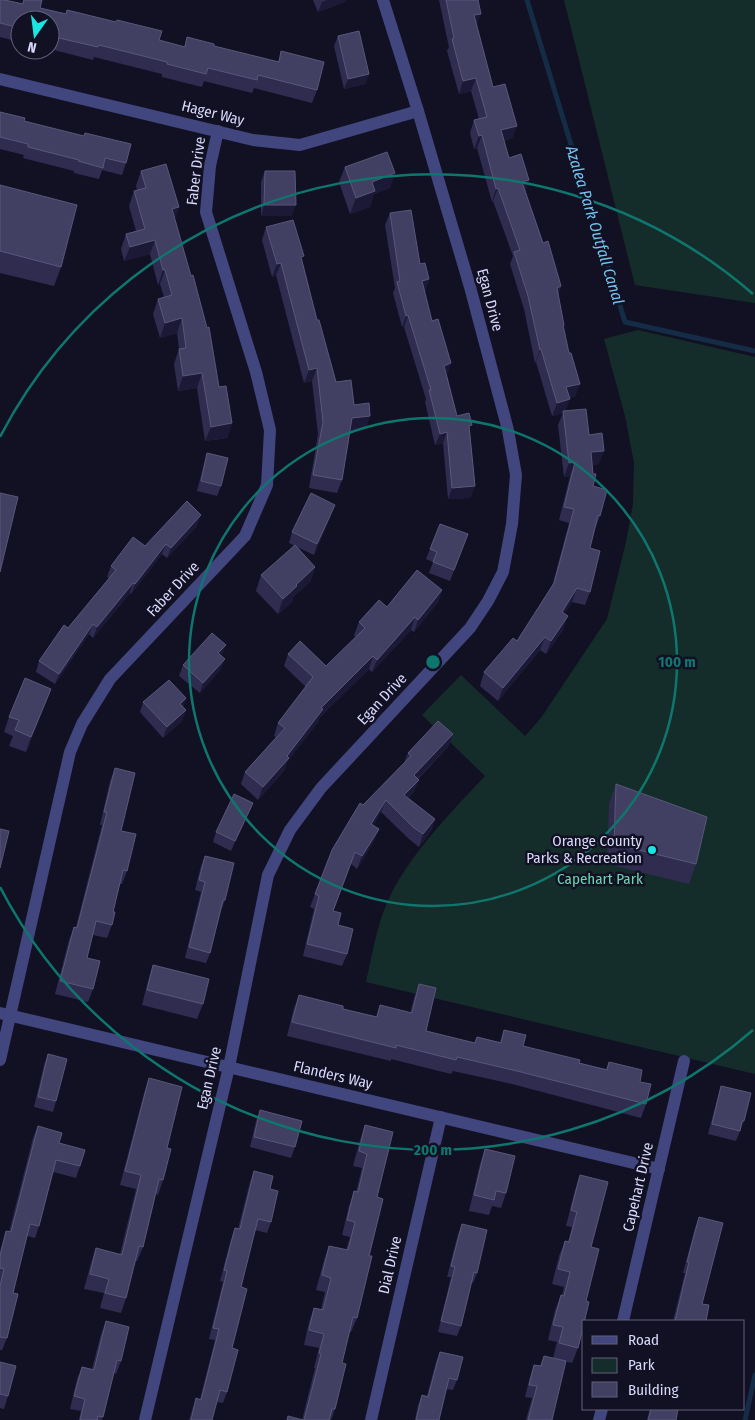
<svg xmlns="http://www.w3.org/2000/svg" width="755" height="1420" viewBox="0 0 755 1420" font-family="'Fira Sans Condensed',sans-serif">
	<style>
		.green { fill: #152d2a }
		.lines { fill: none; stroke-linecap: round; stroke-linejoin: round }
		.stream { stroke: #142c46; stroke-width: 5 }
		.minor { stroke: #41467e; stroke-width: 12 }
		.wall { fill: #2f2c50 }
		.shaded-wall { fill: #1c1937 }
		.building { fill: #413f62; stroke: #59577a }
		.ring { fill: none; stroke: #0f766e; stroke-width: 2.5 }
		.poi-dot { fill: #19e6e2; stroke: #121124; stroke-width: 2 }
		.labels { text-anchor: middle; dominant-baseline: central; stroke-width: 5; stroke-linejoin: round; paint-order: stroke }
		.street-label { font-size: 15px; fill: #d8d9fb; stroke: #121124 }
		.poi-label { font-size: 15px; fill: #d8d9fb; stroke: #121124; text-anchor: end }
		.park-label { font-size: 15px; fill: #6cd4ad; stroke: #121124 }
		.water-label { font-size: 16px; font-style: italic; fill: #71c5f0; stroke: #121124 }
		.centre { fill: #0f766e; stroke: #121124; stroke-width: 2.5 }
		.ring-label { font-size: 15px; text-anchor: middle; font-weight: bold; fill: #0f766e; stroke: #121124; stroke-width: 5; stroke-linejoin: round; paint-order: stroke }
	</style>
	<rect width="100%" height="100%" fill="#121124"/>
	<g class="green">
		<path d="M564,0H755V303L635,285Z"/>
		<path d="M638,330L755,357V1074L366,982C373,951 378,918 393,890C417,847 451,812 485,776L422,715L461,675L525,736L541,718L607,619L626,542L633,504L634,463L625,416L604,339Z"/>
	</g>
	<g class="lines">
		<g class="stream">
			<path d="M527,0L625,322L755,351"/>
			<path d="M745,1420L755,1375"/>
		</g>
		<g class="minor">
			<path d="M0,79L253,140L300,145L418,111"/>
			<path d="M0,1013L659,1169"/>
			<path d="M0,1060L70,752L82,724L110,679L245,536L267,485L270,430L256,372L206,212L210,166L218,131"/>
			<path d="M623,1321L684,1061"/>
			<path d="M145,1420L229,1067L268,875L290,830L321,788L470,628L488,601L503,572L512,524L516,475L508,430L470,287L418,111L383,0"/>
			<path d="M371,1420L441,1117"/>
			<path d="M599,1420L602,1409"/>
		</g>
	</g>
	<g class="wall">
		<path d="M0,0L22,4L23,0H42L40,8L66,14L67,10L159,40L184,47L187,37L214,46L278,62L281,51L317,90L312,103L254,88L252,93L204,81L202,87L162,77V74L94,57L93,60L50,49V20H20V42L0,37Z"/>
		<path d="M313,0H346L345,2L318,12Z"/>
		<path d="M439,0H478L476,25L493,87L517,126L512,138L504,141L509,158L529,180L525,191L543,243L561,286L558,295L564,325L563,328L569,353L580,384L575,396L569,398L565,411L589,435L599,464L592,465L593,486L600,516L595,529L590,548V592L585,605L572,602L564,614L563,630L546,654L540,650L498,701L480,686L484,672L517,641L552,587L569,523L559,520L570,476L564,477L558,425L563,413L552,416L536,362L535,363L524,309L510,264L513,256L493,201L492,202L477,148L474,149L470,133L474,120L479,119L471,91L459,94L447,51L449,47Z"/>
		<path d="M338,36L369,74L365,84L344,89L334,46Z"/>
		<path d="M0,112L24,121L126,163L122,175L102,170L99,179L74,173V171L23,158L24,155L0,149Z"/>
		<path d="M345,167L390,188L374,194L370,207L350,214L339,182Z"/>
		<path d="M141,171L175,219L219,387L232,423L227,438L205,441L197,388L178,391L174,364L179,349L177,333L160,338L153,314L158,299L164,297L160,284L158,285L150,254L124,261L121,249L126,234L136,231L129,206L134,191L137,190L136,186Z"/>
		<path d="M265,171L292,216H261V182Z"/>
		<path d="M0,185L61,267L54,286L0,273Z"/>
		<path d="M390,213L429,279L425,291H424L432,321L447,375L457,416L470,432L475,486L470,498L448,499L443,443L435,445L425,402L426,399L404,327H402L393,293L395,288L385,225Z"/>
		<path d="M266,227L302,261L317,320L336,382L354,405L366,429L350,431L342,480L337,493L309,488L318,434L312,381L304,383L276,275L272,277L262,240Z"/>
		<path d="M207,453L221,486L217,496L197,491L204,464Z"/>
		<path d="M331,515L314,555L297,547L315,567L310,582L293,597L292,602L278,614L256,591L261,575L295,546L289,543L292,532Z"/>
		<path d="M440,524L468,534L450,581L429,573L433,562L426,559Z"/>
		<path d="M197,526L167,558L162,554L131,594L130,593L93,638L89,634L55,684L36,672L39,661L68,628L109,578L107,577L111,566L145,546Z"/>
		<path d="M442,590L438,602L414,632L411,630L372,672L369,669L319,718L318,722L287,762L284,771L258,800L241,784L245,772L276,737L274,736L278,723L306,687L284,666L288,654L326,666L356,637L354,635L359,622L387,607Z"/>
		<path d="M222,655L221,656V669L200,693L179,676L183,665Z"/>
		<path d="M51,689L26,752L9,746L13,736L4,732L9,717Z"/>
		<path d="M186,698L183,707L186,710L182,721L163,738L140,712L143,702Z"/>
		<path d="M453,734L448,747L418,779L414,792L408,798L435,819L431,831L419,847L409,839L381,812L373,825L379,829L374,841L357,869L351,864L333,911L347,954L342,966L303,956L314,909L310,907L332,850L363,805L404,763L408,753Z"/>
		<path d="M115,768L121,831L127,871L122,884H120L113,912L112,925L107,938L93,935L87,958L93,989L88,1002L55,994L69,940L74,927H76L102,825H100L110,781Z"/>
		<path d="M616,784L696,864L689,884L607,864L609,804Z"/>
		<path d="M253,803L249,813L231,851L213,842L216,832Z"/>
		<path d="M205,856L225,900L221,911L210,953L206,963L185,958L201,892L195,890L201,866Z"/>
		<path d="M153,965L203,1004L197,1019L142,1005L148,981Z"/>
		<path d="M419,984L426,1031L474,1043L477,1037L500,1042L504,1030L523,1046L579,1063L606,1069L609,1062L640,1082L646,1104L641,1118L512,1084L453,1071L451,1074L391,1059V1061L287,1036L294,1008L299,995L343,1009L376,1017L380,1005L410,1013L414,998Z"/>
		<path d="M48,1054L56,1101L53,1112L34,1107L44,1065Z"/>
		<path d="M149,1078L167,1148L163,1180L158,1195L156,1194L143,1247L137,1261H135L126,1298L121,1313L100,1308L104,1293L84,1289L91,1263L96,1248L120,1254L136,1189L120,1185L144,1093Z"/>
		<path d="M721,1086L744,1121L736,1141L708,1134L718,1096Z"/>
		<path d="M260,1110L295,1147L291,1158L250,1147L256,1121Z"/>
		<path d="M365,1125L377,1197L369,1256L357,1318L351,1332H349L342,1363L335,1409L331,1420H287L288,1416L302,1420L315,1368H314L319,1348L304,1345L309,1322L314,1308L321,1309L325,1292L316,1290L324,1260L329,1246L346,1250L350,1237L342,1235L349,1206L354,1191L356,1192L362,1168L353,1166L360,1140Z"/>
		<path d="M38,1126L59,1143L80,1166L76,1178L53,1172L39,1226L35,1238L27,1236L13,1293L7,1338L2,1350H0V1251L6,1231L9,1232L33,1138Z"/>
		<path d="M485,1149L506,1193L501,1208L492,1206L489,1215L469,1211L480,1164Z"/>
		<path d="M254,1171L270,1189L271,1222L267,1233L255,1230L241,1287L232,1348L227,1392L223,1403L217,1402L212,1420H189L196,1398L200,1399L215,1340L209,1339L223,1282L220,1281L231,1239L235,1228L238,1229L250,1182Z"/>
		<path d="M580,1175L591,1247L586,1301L578,1348L572,1363L553,1358L557,1342L548,1340L555,1310L561,1295H562L564,1287L552,1284L559,1256L565,1241L568,1242L572,1227L566,1226L575,1190Z"/>
		<path d="M699,1217L702,1304L706,1321H673L685,1273H683L695,1228Z"/>
		<path d="M462,1224L477,1273L473,1283H471L461,1326L457,1336L438,1332L451,1277H447L458,1234Z"/>
		<path d="M106,1321L121,1361L116,1374L114,1373L102,1420H79L81,1411L70,1409L77,1379L82,1367L92,1369L101,1334Z"/>
		<path d="M440,1352L457,1380L453,1390L446,1389L439,1420H415L418,1405L422,1395L427,1396L436,1362Z"/>
		<path d="M544,1356L552,1420H526L532,1398L525,1397L530,1377L534,1365L540,1366Z"/>
		<path d="M0,1362L8,1396L4,1409L0,1408Z"/>
		<path d="M650,1409H678L676,1420H647Z"/>
	</g>
	<g class="shaded-wall">
		<path d="M327,0H346L345,2L318,12L322,2Z"/>
		<path d="M481,14L476,27L474,15Z"/>
		<path d="M369,74L365,84L344,89L348,79Z"/>
		<path d="M476,78L471,91L459,94L463,81Z"/>
		<path d="M517,126L512,138L497,143L501,130Z"/>
		<path d="M482,135L477,148L474,149L479,136Z"/>
		<path d="M395,173L390,188L374,194L370,207L350,214L356,198L372,182Z"/>
		<path d="M529,180L524,193L522,182Z"/>
		<path d="M498,188L493,201L492,202L496,189Z"/>
		<path d="M264,205H296L292,216H261Z"/>
		<path d="M179,207L174,222L172,209Z"/>
		<path d="M155,240L150,254L124,261L130,247Z"/>
		<path d="M281,263L276,275L272,277L277,264Z"/>
		<path d="M163,270H165L160,284L158,285Z"/>
		<path d="M429,279L425,291L418,293L422,281Z"/>
		<path d="M561,286L556,299L557,288Z"/>
		<path d="M408,315L404,327H402L406,316Z"/>
		<path d="M182,318L177,333L160,338L165,323Z"/>
		<path d="M541,349L536,362L535,363L540,350Z"/>
		<path d="M451,363L447,375L440,377L444,366Z"/>
		<path d="M317,368L312,381L304,383L309,370Z"/>
		<path d="M202,373L197,388L178,391L183,376Z"/>
		<path d="M580,384L575,396L561,400L566,387Z"/>
		<path d="M570,399L565,412L563,411V413L552,416L557,403Z"/>
		<path d="M370,416L366,429L348,431L352,418Z"/>
		<path d="M232,423L227,438L205,441L211,427Z"/>
		<path d="M447,432L443,443L435,445L440,434Z"/>
		<path d="M604,451L599,464L586,466L591,452Z"/>
		<path d="M575,462L570,476L564,477L569,463Z"/>
		<path d="M475,486L470,498L448,499L452,488Z"/>
		<path d="M335,505L331,515L314,555L317,544Z"/>
		<path d="M201,515L197,526L167,558L171,548Z"/>
		<path d="M166,544L162,554L131,594L135,584Z"/>
		<path d="M315,567L310,582L293,597L292,602L278,614L283,599L296,585Z"/>
		<path d="M133,583L130,593L93,638L97,627Z"/>
		<path d="M577,588L572,602L557,626L562,612Z"/>
		<path d="M442,590L438,602L414,632L418,620Z"/>
		<path d="M568,616L563,630L546,654L551,641Z"/>
		<path d="M415,617L411,630L372,672L377,660Z"/>
		<path d="M93,624L89,634L55,684L59,674Z"/>
		<path d="M545,637L540,650L498,701L503,688Z"/>
		<path d="M226,645L222,655L214,663L218,653Z"/>
		<path d="M373,656L369,669L319,718L318,722L287,762L284,771L258,800L263,787L287,756L321,708Z"/>
		<path d="M225,659L221,669L200,693L203,683Z"/>
		<path d="M51,689L45,704L26,752L31,737Z"/>
		<path d="M186,698L182,709L180,704Z"/>
		<path d="M186,710L182,721L163,738L167,727Z"/>
		<path d="M453,734L448,747L409,787L414,775Z"/>
		<path d="M419,780L414,792L399,808L404,795Z"/>
		<path d="M386,800L381,812L367,837L371,824Z"/>
		<path d="M253,803L249,813L231,851L235,841Z"/>
		<path d="M435,819L431,831L419,847L423,834Z"/>
		<path d="M379,829L374,841L357,869L362,856Z"/>
	</g>
	<g class="building">
		<path d="M0,0H5L23,4L24,0H42L40,8L66,14L67,10L116,22L117,20L162,31L159,40L185,47L187,37L214,44V46L279,62L281,51L324,62L317,90L258,75L257,80L208,68L206,74L167,64V62L99,45L98,47L50,36V20H20V28L0,23Z"/>
		<path d="M446,0H478L481,14L474,15L493,87L505,84L517,126L501,130L509,158L521,154L529,180L522,182L543,243L548,241L561,286L557,288L564,325H563L569,353H571L580,384L566,387L570,399L557,403L541,349L540,350L528,296L514,252L520,250L498,188L496,189L482,135L479,136L474,120L487,117L476,78L463,81L452,39L454,38Z"/>
		<path d="M359,31L369,74L348,79L338,36Z"/>
		<path d="M0,112L25,118L24,121L84,136L85,133L131,144L126,163L105,158L103,168L78,161L79,160L28,147V144L0,137Z"/>
		<path d="M387,152L395,173L372,182L375,191L356,198L345,167Z"/>
		<path d="M166,164L179,207L172,209L191,276L193,275L207,328L209,327L219,387L226,386L232,423L211,427L202,373L183,376L179,349L186,348L182,318L165,323L158,299L172,295L165,270H163L155,240L130,247L126,234L145,229L134,191L146,188L141,171Z"/>
		<path d="M265,171H295L296,205H264Z"/>
		<path d="M0,185L77,205L61,267L0,251Z"/>
		<path d="M411,210L420,264L425,263L429,279L422,281L432,321L438,319L451,363L444,366L457,416L469,413L472,425L469,426L475,486L452,488L447,432L440,434L429,390H431L408,315L406,316L397,282L400,281L390,213Z"/>
		<path d="M293,220L304,256L301,257L317,320H319L336,382L351,380L354,405L369,403L370,416L352,418L342,480L313,475L323,422L317,368L309,370L281,263L277,264L266,227Z"/>
		<path d="M586,409L589,435L602,433L604,451L591,452L593,474H596L593,486L607,490L600,516L598,515L590,548L600,551L590,592L577,588L562,612L568,616L551,641L545,637L503,688L484,672L513,638L517,641L554,583L574,509L564,507L575,462L569,463L563,411Z"/>
		<path d="M207,453L228,458L221,486L201,481Z"/>
		<path d="M0,493L18,497L0,572Z"/>
		<path d="M311,493L335,505L317,544L292,532Z"/>
		<path d="M187,501L201,515L171,548L166,544L135,584L133,583L97,627L93,624L59,674L39,661L64,625L68,628L116,570L111,566L133,537L145,546Z"/>
		<path d="M440,524L468,534L454,570L433,562L437,552L430,549Z"/>
		<path d="M295,545L315,567L296,585L297,586L283,599L261,575Z"/>
		<path d="M417,570L442,590L418,620L415,617L377,660L373,656L321,708L323,709L287,756L289,758L263,787L245,772L285,728L278,723L313,677L288,654L300,641L326,666L365,628L359,622L379,600L387,607Z"/>
		<path d="M212,633L226,645L218,653L225,659L203,683L183,665Z"/>
		<path d="M25,678L51,689L31,737L15,730L19,720L9,717Z"/>
		<path d="M169,680L186,698L180,704L186,710L167,727L143,702Z"/>
		<path d="M438,721L453,734L414,775L419,780L404,795L435,819L423,834L413,827L386,800L371,824L379,829L362,856L355,852L333,911L341,913L338,925L353,929L347,954L307,944L319,896L315,894L332,850L360,803L363,805L411,756L408,753Z"/>
		<path d="M115,768L135,773L121,831L136,834L127,871L123,870L113,912H115L112,925L96,921L87,958L100,961L93,989L60,981L74,927L77,928L90,878L107,812H104Z"/>
		<path d="M616,784L707,817L696,864L614,844Z"/>
		<path d="M234,794L253,803L235,841L216,832Z"/>
		<path d="M0,829L9,831L0,868Z"/>
		<path d="M205,856L234,863L225,900H223L210,953L189,947L205,882L199,880Z"/>
		<path d="M153,965L209,979L203,1004L147,990Z"/>
		<path d="M419,984L436,988L426,1031L475,1043L477,1037L501,1043L504,1030L526,1035L523,1046L580,1060L579,1063L607,1070L609,1062L642,1070L640,1082L651,1084L646,1104L517,1071L457,1057L456,1060L396,1045V1048L292,1022L299,995L343,1006V1009L377,1017L380,1005L412,1013Z"/>
		<path d="M48,1054L67,1059L56,1101L38,1097Z"/>
		<path d="M149,1078L182,1087L167,1148L171,1149L163,1180L159,1179L143,1247L139,1246L126,1298L105,1293L109,1279L90,1274L96,1248L122,1255L141,1175L125,1171Z"/>
		<path d="M721,1086L751,1093L744,1121H742L740,1131L712,1124Z"/>
		<path d="M260,1110L302,1121L295,1147L254,1137Z"/>
		<path d="M365,1125L393,1132L377,1197L383,1199L369,1256H372L357,1318L353,1317L342,1363L346,1364L335,1409H332L329,1420H304L321,1354L319,1353L324,1334L309,1330L314,1308L323,1310L331,1278L322,1275L329,1246L348,1250L355,1222L347,1220L354,1191L358,1192L367,1154L359,1151Z"/>
		<path d="M38,1126L62,1133L59,1143L85,1150L80,1166L56,1160L39,1226L30,1224L13,1293L18,1294L7,1338L0,1337V1286L4,1269L0,1268V1256L6,1231L11,1232Z"/>
		<path d="M485,1149L515,1156L506,1193L496,1191L494,1200L474,1195Z"/>
		<path d="M254,1171L273,1176L270,1189L278,1191L271,1222L258,1219L241,1287L247,1289L232,1348L238,1350L227,1392L220,1390L212,1420H191L196,1398L201,1400L219,1329L213,1328L227,1271L224,1270L235,1228L240,1229Z"/>
		<path d="M580,1175L608,1182L591,1247L599,1249L586,1301L589,1302L578,1348L559,1343L563,1327L553,1325L561,1295L564,1296L570,1272L558,1269L565,1241L569,1242L577,1212L571,1210Z"/>
		<path d="M699,1217L723,1223L702,1304L709,1305L706,1321H675L689,1262H687Z"/>
		<path d="M462,1224L487,1230L477,1273L474,1272L461,1326L441,1321L455,1267L451,1266Z"/>
		<path d="M106,1321L129,1327L121,1361L117,1360L103,1417L98,1416L97,1420H80L85,1399L74,1396L82,1367L94,1370Z"/>
		<path d="M440,1352L463,1357L457,1380L449,1378L439,1420H416L422,1395L428,1397Z"/>
		<path d="M544,1356L566,1361L552,1420H528L537,1386L529,1385L534,1365L541,1366Z"/>
		<path d="M0,1362L16,1366L8,1396L0,1394Z"/>
		<path d="M651,1409H678L676,1420H648Z"/>
		<path d="M288,1416L303,1420H287Z"/>
	</g>
	<g class="ring">
		<circle cx="433" cy="662" r="244"/>
		<path d="M753 1030A488 488 0 0 1 0 887M0 437A488 488 0 0 1 753 294"/>
	</g>
	<circle class="poi-dot" cx="652" cy="850" r="5"/>
	<g class="labels">
		<g class="street-label">
			<text transform="translate(213 113) rotate(14)">Hager Way</text>
			<text transform="translate(196 171) rotate(-83)">Faber Drive</text>
			<text transform="translate(490 300) rotate(75)">Egan Drive</text>
			<text transform="translate(173 589) rotate(-47)">Faber Drive</text>
			<text transform="translate(382 699) rotate(-47)">Egan Drive</text>
			<text transform="translate(333 1075) rotate(13)">Flanders Way</text>
			<text transform="translate(209 1078) rotate(-77)">Egan Drive</text>
			<text transform="translate(638 1187) rotate(-77)">Capehart Drive</text>
			<text transform="translate(390 1265) rotate(-77)">Dial Drive</text>
		</g>
		<g class="poi-label">
			<text x="642" y="841">Orange County<tspan x="642" dy="17">Parks &amp; Recreation</tspan></text>
		</g>
		<g class="park-label">
			<text x="600" y="879">Capehart Park</text>
		</g>
		<g class="water-label">
			<text transform="translate(595 225) rotate(73)">Azalea Park Outfall Canal</text>
		</g>
	</g>
	<circle cx="433" cy="662" r="8" class="centre"/>
	<g class="ring-label">
		<text x="677" y="667">100 m</text>
		<text x="433" y="1155">200 m</text>
	</g>
	<rect x="582" y="1320" width="162" height="90" fill="#121124" stroke="#61617a"/>
	<rect x="592" y="1336" width="25" height="8" fill="#41467e" stroke="#61617a"/>
	<text x="628" y="1345" font-size="15" fill="#d8d9fb">Road</text>
	<rect x="592" y="1358" width="25" height="15" fill="#152d2a" stroke="#61617a"/>
	<text x="628" y="1370" font-size="15" fill="#d8d9fb">Park</text>
	<rect x="592" y="1382" width="25" height="15" fill="#413f62" stroke="#61617a"/>
	<text x="628" y="1395" font-size="15" fill="#d8d9fb">Building</text>
	<g transform="translate(35 35) rotate(194)"><circle r="24" fill="#121124" stroke="#61617a"/>
	<path d="M0-4L9 19L0 12L-9 19Z" fill="#19e6e2"/>
	<text y="-8" font-size="14" font-weight="bold" text-anchor="middle" fill="#d8d9fb">N</text>
	</g>
</svg>
